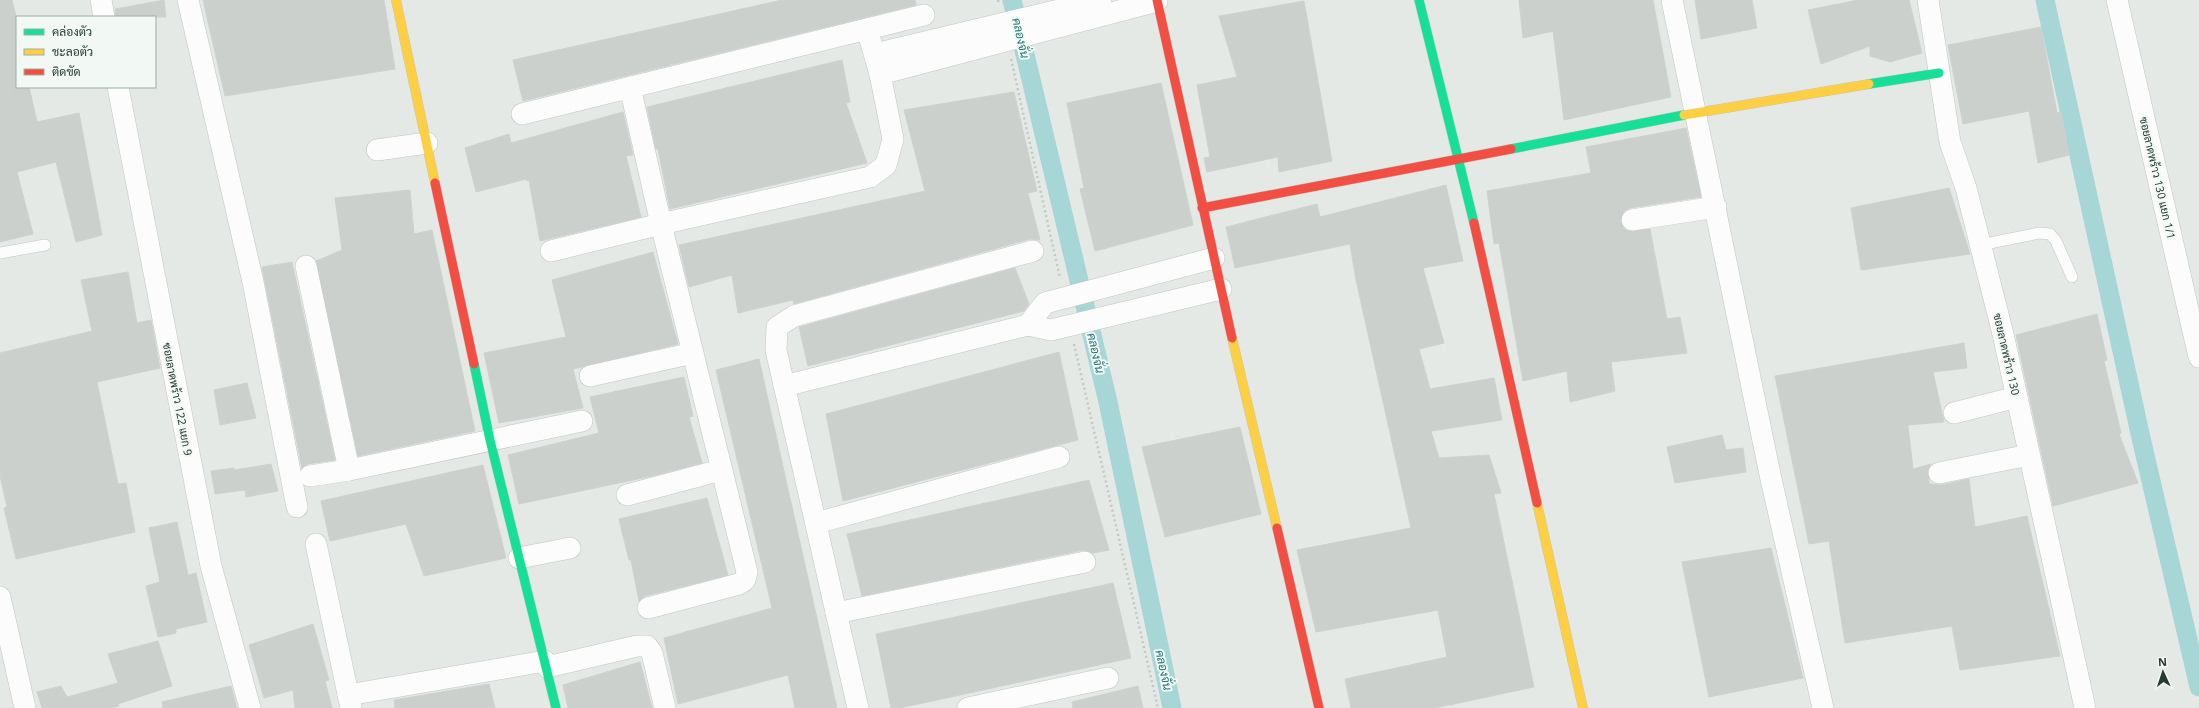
<svg xmlns="http://www.w3.org/2000/svg" width="2199" height="708" viewBox="0 0 2199 708" font-family="'Noto Sans',Sarabun,sans-serif">
	<style>
		.lines { fill: none; stroke-linecap: round; stroke-linejoin: round }
		.canal { stroke: #a6d6d5; stroke-width: 19 }
		.building { fill: #cbd0cd; stroke: #cdd2cf }
		.lane-casing { stroke: #c1c6c3; stroke-width: 12 }
		.street-casing { stroke: #c1c6c3; stroke-width: 22 }
		.fast-casing { stroke: #c0c7c3; stroke-width: 10 }
		.slow-casing { stroke: #c0c7c3; stroke-width: 10 }
		.jam-casing { stroke: #c0c7c3; stroke-width: 10 }
		.path { stroke: #c1c9c4; stroke-width: 2.5; stroke-dasharray: 2 3; stroke-linecap: butt }
		.lane { stroke: #fbfcfb; stroke-width: 11 }
		.street { stroke: #fbfcfb; stroke-width: 21 }
		.fast { stroke: #16e098; stroke-width: 9 }
		.slow { stroke: #ffcf43; stroke-width: 9 }
		.jam { stroke: #f24e42; stroke-width: 9 }
		.labels { text-anchor: middle; dominant-baseline: central; stroke-width: 4; stroke-linejoin: round; paint-order: stroke }
		.street-label { font-size: 11px; fill: #233c31; stroke: #f2f8f4 }
		.water-label { font-size: 12px; font-style: italic; fill: #1f7475; stroke: #f2f8f4 }
	</style>
	<rect width="100%" height="100%" fill="#e4e9e6"/>
	<g class="lines">
		<g class="canal">
			<path d="M1012,0L1108,402L1172,708"/>
			<path d="M2045,0L2141,438L2199,687"/>
		</g>
	</g>
	<g class="building">
		<path d="M0,0H12L17,20V87H29L37,122L79,113L102,235L76,242L56,162L17,172L33,234L0,242Z"/>
		<path d="M164,0L166,17H116L115,9Z"/>
		<path d="M203,0H384L395,69L225,96Z"/>
		<path d="M782,0H915L916,5L523,101L513,60Z"/>
		<path d="M1519,0H1653L1671,97L1564,120L1553,31L1523,38Z"/>
		<path d="M1695,0H1752L1757,28L1701,39Z"/>
		<path d="M1858,0H1909L1922,53L1890,62L1870,56V46L1821,64L1808,10Z"/>
		<path d="M1304,1L1332,161L1279,172L1278,157L1207,172L1204,158L1210,157L1197,85L1237,77L1219,16Z"/>
		<path d="M2041,27L2057,113L2061,112L2069,155L2038,163L2029,111L1963,124L1948,45Z"/>
		<path d="M842,60L850,102L846,103L867,163L670,209L658,149H656L647,107Z"/>
		<path d="M1161,83L1193,225L1095,251L1080,189L1084,188L1067,103Z"/>
		<path d="M1014,92L1037,191L1028,193L1040,240L1030,239L794,304L793,300L738,313L732,275L689,287L679,245L925,191L904,110Z"/>
		<path d="M623,112L633,155L626,156L641,217L540,241L529,180L527,181L526,179L476,192L465,148L509,134L511,143Z"/>
		<path d="M1686,128L1701,197L1630,208L1624,211L1620,221L1623,228L1628,231L1650,229L1667,319L1680,317L1687,353L1611,362L1615,391L1570,402L1567,371L1523,381L1499,243L1494,244L1487,191L1591,173L1586,147Z"/>
		<path d="M1446,185L1463,261L1423,268L1444,343L1419,349L1430,389L1494,378L1502,420L1431,431L1439,458L1489,455L1501,493L1494,494L1534,687L1435,708H1351L1345,679L1447,657L1438,610L1316,632L1297,550L1411,528L1356,280L1350,244L1235,268L1226,227L1317,204L1320,217Z"/>
		<path d="M1949,188L1970,254L1861,270L1851,208Z"/>
		<path d="M410,190L414,234L432,230L475,431L358,456L316,261L342,250L335,198Z"/>
		<path d="M653,252L678,344L573,369L583,408L499,423L484,353L566,337L552,280Z"/>
		<path d="M292,262L335,460L308,464L302,468L262,267Z"/>
		<path d="M1015,268L1029,304L1024,311L808,366L799,327Z"/>
		<path d="M128,272L137,323L151,320L160,368L97,382L118,484L126,483L135,532L16,559L4,508L7,507L0,476V353L92,331L81,280Z"/>
		<path d="M2097,314L2107,360L2104,361L2121,433L2119,434L2138,483L2053,506L2016,335Z"/>
		<path d="M1964,343L1967,368L1933,372L1944,422L1908,425L1913,469L1931,464L1928,470L1929,484L1941,485L1969,479L1975,527L2027,516L2060,656L1960,670L1952,626L1845,643L1829,541L1809,544L1775,376Z"/>
		<path d="M1059,352L1078,440L843,501L826,414Z"/>
		<path d="M759,359L837,708H795L788,675L678,704L664,638L772,608L716,370Z"/>
		<path d="M684,377L693,416L689,417L702,463L652,476L519,504L508,455L599,433L590,397Z"/>
		<path d="M247,383L256,418L220,425L214,390Z"/>
		<path d="M1240,427L1261,514L1165,537L1142,447Z"/>
		<path d="M1722,435L1726,450L1743,448L1746,472L1675,483L1667,447Z"/>
		<path d="M271,464L278,491L246,497L245,490L215,494L211,471L234,468V470Z"/>
		<path d="M483,465L506,558L424,576L406,524L330,541L321,501Z"/>
		<path d="M1089,480L1109,550L1093,553L1083,550L862,596L847,534Z"/>
		<path d="M707,498L728,575L645,596L639,601L631,560H629L619,519Z"/>
		<path d="M177,522L188,575L196,573L207,622L176,629V633L158,637L146,586L160,582L149,528Z"/>
		<path d="M1771,548L1803,678L1709,697L1682,562Z"/>
		<path d="M1113,583L1131,658L900,708H891L876,634Z"/>
		<path d="M313,624L329,680L325,681L332,708H295L293,690L264,698L249,645Z"/>
		<path d="M158,641L172,686L118,704L119,706L111,708H42L37,692L61,686L67,697L118,683L108,654Z"/>
		<path d="M640,662L652,708H568L563,685Z"/>
		<path d="M489,684L495,708H395L394,700Z"/>
		<path d="M231,686L237,708H163L162,702Z"/>
		<path d="M1138,686L1143,708H1073L1072,702Z"/>
	</g>
	<g class="lines">
		<defs>
			<g id="lane">
				<path d="M1980,245L2039,233L2050,234L2056,241L2072,277"/>
				<path d="M0,253L45,245"/>
			</g>
			<g id="street">
				<path d="M101,0L104,17"/>
				<path d="M188,0L253,282L297,507"/>
				<path d="M1672,0L1771,479L1823,708"/>
				<path d="M1928,0L1950,142L1966,188L2003,334L2085,708"/>
				<path d="M2117,0L2199,357"/>
				<path d="M875,54L1101,0"/>
				<path d="M880,74L1157,1"/>
				<path d="M118,87L211,566L250,708"/>
				<path d="M630,87L661,224L747,572L745,580L739,584L648,608"/>
				<path d="M522,114L924,15"/>
				<path d="M377,150L427,143"/>
				<path d="M1632,220L1716,207"/>
				<path d="M551,251L661,224L870,177L886,165L893,139L880,74L867,29"/>
				<path d="M1214,258L1045,303L1028,325L1051,330L1221,289"/>
				<path d="M306,266L349,470L582,421"/>
				<path d="M590,376L693,353"/>
				<path d="M784,386L1028,325"/>
				<path d="M1954,413L2017,397"/>
				<path d="M1939,473L2029,455"/>
				<path d="M310,476L349,470"/>
				<path d="M627,495L721,470"/>
				<path d="M816,523L1059,457"/>
				<path d="M316,544L351,708"/>
				<path d="M519,558L570,548"/>
				<path d="M0,597L25,708"/>
				<path d="M836,613L1085,562"/>
				<path d="M547,667L637,646H647L652,653L665,708"/>
				<path d="M348,695L545,661"/>
				<path d="M858,708L776,350L777,327L794,316L1033,251"/>
				<path d="M968,708L1108,678"/>
			</g>
			<g id="fast">
				<path d="M1419,0L1474,223"/>
				<path d="M1869,84L1939,73"/>
				<path d="M1511,149L1684,115"/>
				<path d="M474,364L490,440L556,708"/>
			</g>
			<g id="slow">
				<path d="M396,0L435,183"/>
				<path d="M1684,115L1869,84"/>
				<path d="M1232,338L1277,528"/>
				<path d="M1537,503L1583,708"/>
			</g>
			<g id="jam">
				<path d="M1157,0L1232,338"/>
				<path d="M435,183L474,364"/>
				<path d="M1202,208L1511,149"/>
				<path d="M1474,223L1537,503"/>
				<path d="M1277,528L1319,708"/>
			</g>
		</defs>
		<use href="#lane" class="lane-casing"/>
		<use href="#street" class="street-casing"/>
		<use href="#fast" class="fast-casing"/>
		<use href="#slow" class="slow-casing"/>
		<use href="#jam" class="jam-casing"/>
		<g class="path">
			<path d="M998,0L999,5"/>
			<path d="M1011,59L1060,278"/>
			<path d="M1074,344L1158,708"/>
		</g>
		<use href="#lane" class="lane"/>
		<use href="#street" class="street"/>
		<use href="#fast" class="fast"/>
		<use href="#slow" class="slow"/>
		<use href="#jam" class="jam"/>
	</g>
	<g class="labels">
		<g class="street-label">
			<text transform="translate(2158 178) rotate(77)">ซอยลาดพร้าว 130 แยก 1/1</text>
			<text transform="translate(2007 354) rotate(77)">ซอยลาดพร้าว 130</text>
			<text transform="translate(178 399) rotate(79)">ซอยลาดพร้าว 122 แยก 9</text>
		</g>
		<g class="water-label">
			<text transform="translate(1021 38) rotate(77)">คลองจั่น</text>
			<text transform="translate(1096 353) rotate(77)">คลองจั่น</text>
			<text transform="translate(1164 670) rotate(78)">คลองจั่น</text>
		</g>
	</g>
	<rect x="16" y="16" width="140" height="72" fill="#f2f8f4" stroke="#9fada6"/>
	<rect x="24" y="29" width="20" height="6" fill="#16e098" stroke="#9fada6"/>
	<text x="52" y="36" font-size="12" fill="#233c31">คล่องตัว</text>
	<rect x="24" y="49" width="20" height="6" fill="#ffcf43" stroke="#9fada6"/>
	<text x="52" y="56" font-size="12" fill="#233c31">ชะลอตัว</text>
	<rect x="24" y="69" width="20" height="6" fill="#f24e42" stroke="#9fada6"/>
	<text x="52" y="76" font-size="12" fill="#233c31">ติดขัด</text>
	<g transform="translate(2163 672) rotate(357)" stroke="#f2f8f4" stroke-width="3" paint-order="stroke">
	<path d="M0-3L7 15L0 10L-7 15Z" fill="#233c31"/>
	<text y="-6" font-size="11" font-weight="bold" text-anchor="middle" fill="#233c31">N</text>
	</g>
</svg>
